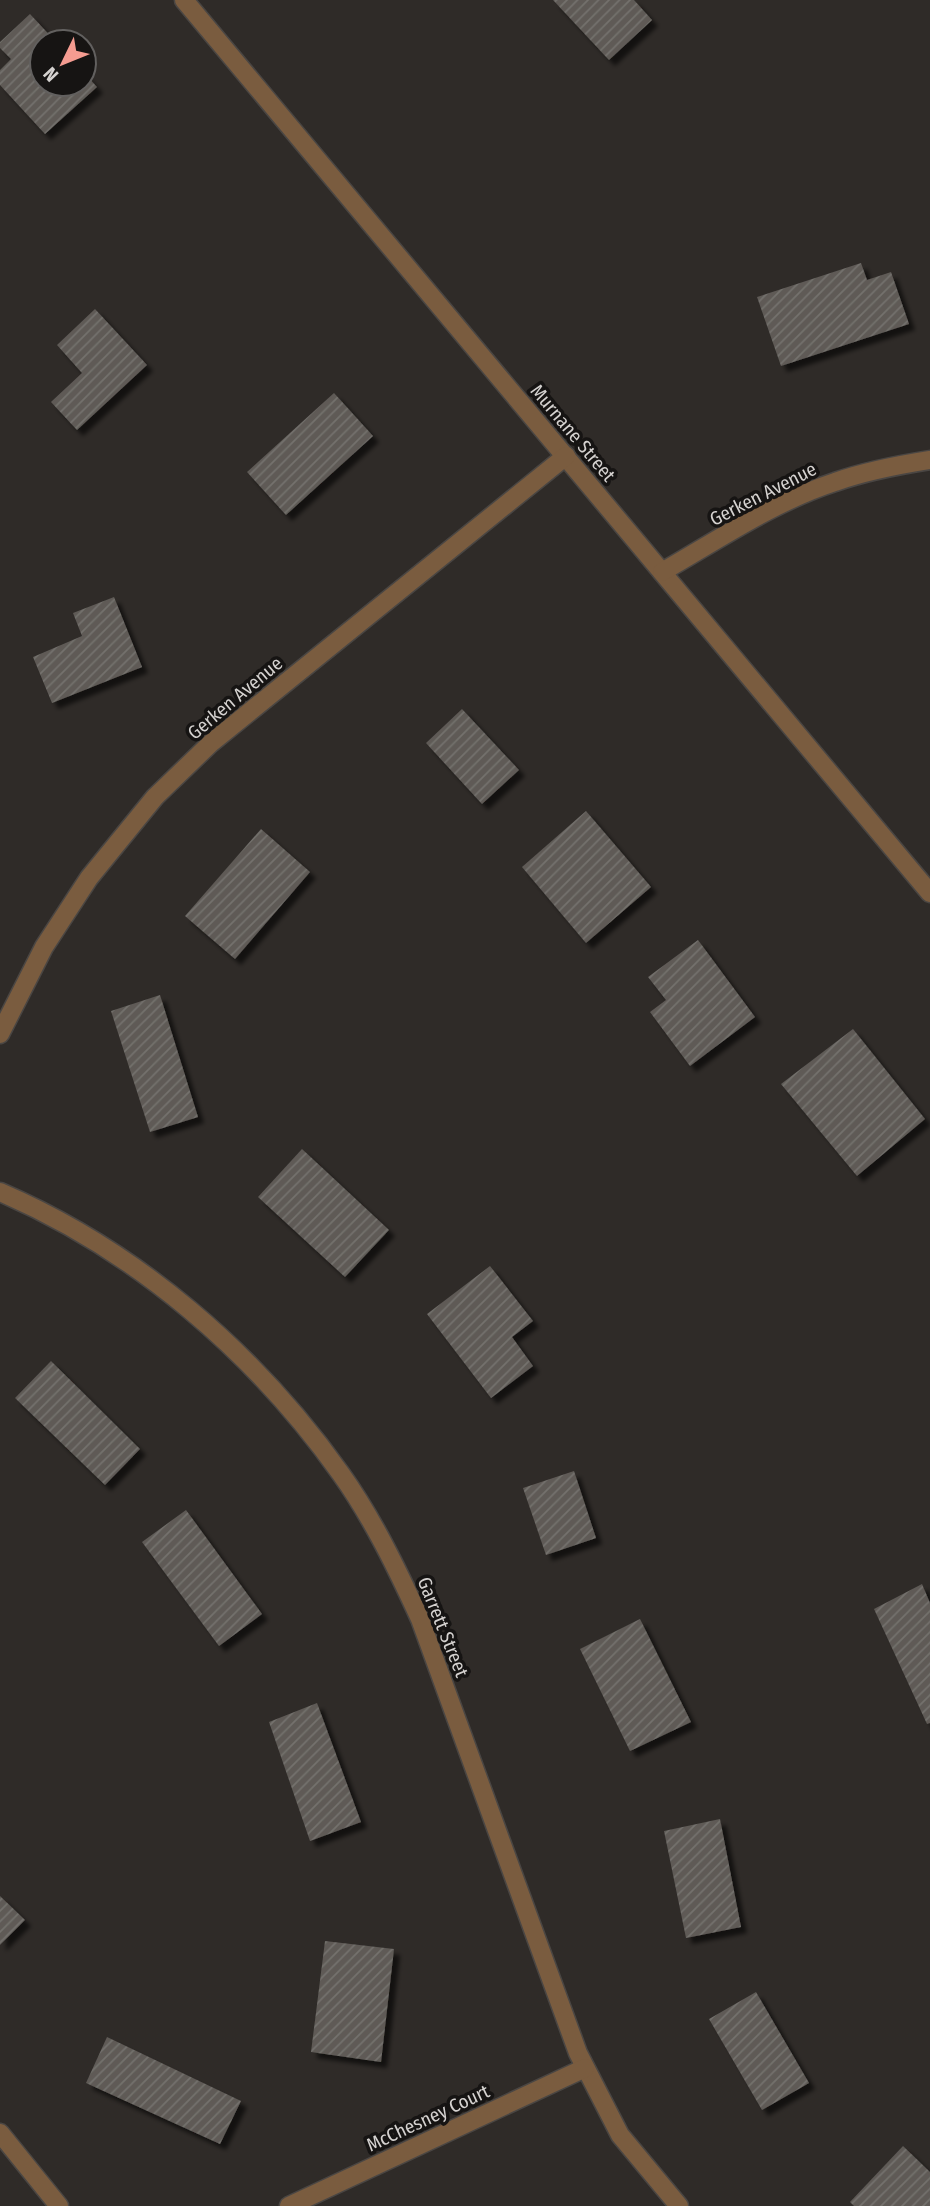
<svg xmlns="http://www.w3.org/2000/svg" width="930" height="2206" viewBox="0 0 930 2206" font-family="'Fira Sans Condensed',sans-serif">
	<style>
		.building { fill: url(#building-hatch); filter: url(#shadow) }
		.lines { fill: none; stroke-linecap: round; stroke-linejoin: round }
		.minor-casing { stroke: #4a4643; stroke-width: 21 }
		.minor { stroke: #7a5c3f; stroke-width: 18 }
		.labels { text-anchor: middle; dominant-baseline: central; stroke-width: 7; stroke-linejoin: round; paint-order: stroke }
		.street-label { font-size: 19px; fill: #d5d2d0; stroke: #161413 }
	</style>
	<defs>
		<pattern id="building-hatch" width="6" height="6" patternUnits="userSpaceOnUse" patternTransform="scale(1.75)"><rect width="6" height="6" fill="#5e5a56"/><path d="M-1 1l2-2M0 6l6-6M5 7l2-2" fill="none" stroke="#74716d"/></pattern>
		<filter id="shadow"><feDropShadow dx="6" dy="6" stdDeviation="2" flood-color="#0009"/></filter>
	</defs>
	<rect width="100%" height="100%" fill="#2f2b28"/>
	<g class="building">
		<path d="M553,0H634L652,20L609,60Z"/>
		<path d="M30,14L56,42H42V84H84V73L97,87L45,134L0,85V70L11,59L0,48V42Z"/>
		<path d="M861,263L867,280L891,272L909,324L781,366L757,297Z"/>
		<path d="M95,309L147,365L77,430L51,402L82,373L57,345Z"/>
		<path d="M334,393L373,436L286,515L247,472Z"/>
		<path d="M114,597L142,667L52,703L33,657L82,636L73,613Z"/>
		<path d="M462,709L519,770L482,804L426,743Z"/>
		<path d="M586,811L651,887L586,943L522,867Z"/>
		<path d="M261,829L310,872L235,959L185,916Z"/>
		<path d="M698,940L755,1017L690,1066L650,1012L666,1000L648,977Z"/>
		<path d="M160,995L198,1117L150,1132L111,1011Z"/>
		<path d="M853,1029L925,1119L857,1176L781,1084Z"/>
		<path d="M302,1149L389,1230L345,1277L258,1197Z"/>
		<path d="M490,1266L533,1321L512,1337L533,1366L491,1398L427,1314Z"/>
		<path d="M51,1361L140,1449L105,1485L15,1398Z"/>
		<path d="M574,1471L596,1538L546,1555L523,1488Z"/>
		<path d="M186,1510L262,1614L219,1646L142,1542Z"/>
		<path d="M922,1584L930,1603V1723L927,1724L874,1609Z"/>
		<path d="M640,1619L691,1722L630,1751L580,1649Z"/>
		<path d="M317,1703L361,1822L310,1841L269,1722Z"/>
		<path d="M720,1819L741,1927L686,1938L664,1831Z"/>
		<path d="M0,1896L25,1920L0,1945Z"/>
		<path d="M325,1941L394,1949L381,2062L311,2052Z"/>
		<path d="M756,1992L809,2083L762,2110L709,2019Z"/>
		<path d="M107,2037L241,2101L220,2144L86,2083Z"/>
		<path d="M903,2146L930,2172V2206H854L850,2202Z"/>
	</g>
	<g class="lines">
		<defs>
			<g id="minor">
				<path d="M184,0L930,893"/>
				<path d="M662,572C718,540 773,502 835,482C866,471 898,465 930,460"/>
				<path d="M0,1034L44,947L89,878L155,797L211,743L566,456"/>
				<path d="M0,1192C137,1251 255,1353 341,1474C373,1519 397,1569 420,1619L578,2053L620,2135L679,2206"/>
				<path d="M0,2133L59,2206"/>
				<path d="M289,2206L585,2068"/>
			</g>
		</defs>
		<use href="#minor" class="minor-casing"/>
		<use href="#minor" class="minor"/>
	</g>
	<g class="labels">
		<g class="street-label">
			<text transform="translate(573 433) rotate(50)">Murnane Street</text>
			<text transform="translate(763 494) rotate(-27)">Gerken Avenue</text>
			<text transform="translate(235 698) rotate(-40)">Gerken Avenue</text>
			<text transform="translate(443 1627) rotate(68)">Garrett Street</text>
			<text transform="translate(428 2118) rotate(-25)">McChesney Court</text>
		</g>
	</g>
	<g transform="translate(63 63) rotate(227)"><circle r="33" fill="#161413" stroke="#62605f" stroke-width="2"/>
	<path d="M0-5L12 26L0 18L-12 26Z" fill="#f59c91"/>
	<text y="-10" font-size="19" font-weight="bold" text-anchor="middle" fill="#d5d2d0">N</text>
	</g>
</svg>
